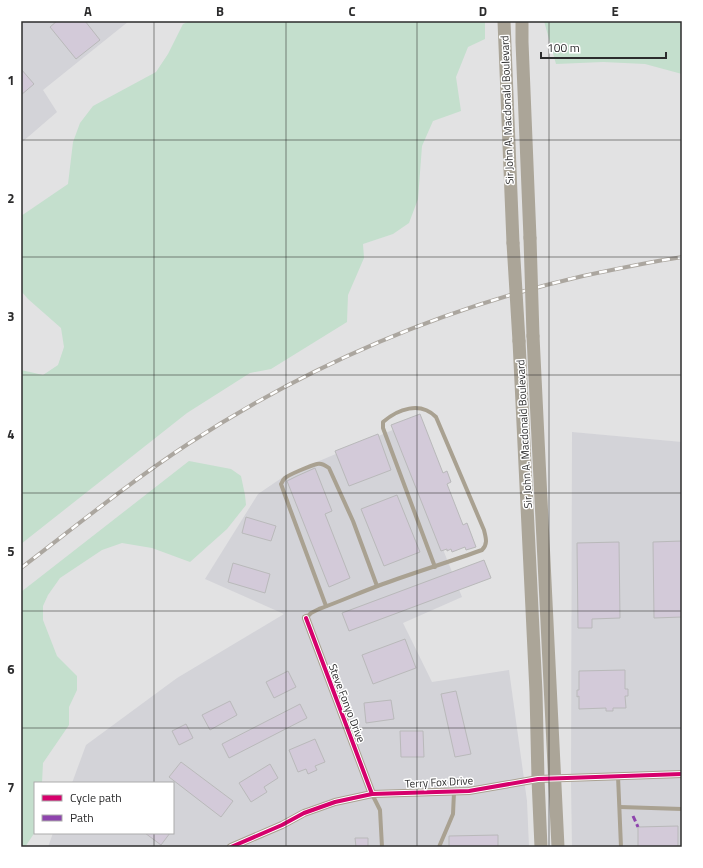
<svg xmlns="http://www.w3.org/2000/svg" width="703" height="868" viewBox="0 0 703 868" font-family="'Titillium Web',sans-serif">
	<style>
		.built { fill: #d3d3d8 }
		.green { fill: #c4dfcd }
		.building { fill: #d3cad9; stroke: #b9b9ba }
		.lines { fill: none; stroke-linecap: round; stroke-linejoin: round }
		.lane { stroke: #a9a191; stroke-width: 4 }
		.street { stroke: #a9a191; stroke-width: 8 }
		.primary { stroke: #aba598; stroke-width: 13 }
		.rail-casing { stroke: #aba69f; stroke-width: 4 }
		.rail { stroke: #fff; stroke-width: 2.5; stroke-dasharray: 8; stroke-linecap: butt }
		.primary-bridge { stroke: #aba598; stroke-width: 13 }
		.quiet { stroke: #8e44ad; stroke-width: 3; stroke-dasharray: 6 3; stroke-linecap: butt }
		.cycleway-casing { stroke: #fff; stroke-width: 6 }
		.cycleway { stroke: #d6006c; stroke-width: 4 }
		.grid { fill: none; stroke: #2c2c2d; stroke-width: 1; stroke-opacity: 0.55 }
		.labels { text-anchor: middle; dominant-baseline: central; stroke-width: 3; stroke-linejoin: round; paint-order: stroke }
		.street-label { font-size: 11px; fill: #2c2c2d; stroke: #fff }
		.neatline { fill: none; stroke: #2c2c2d; stroke-width: 1.5 }
		.grid-label { font-size: 13px; text-anchor: middle; font-weight: bold; fill: #2c2c2d }
	</style>
	<rect width="100%" height="100%" fill="#e2e2e3"/>
	<g class="built">
		<path d="M21,21H129L43,90L57,112L21,143Z"/>
		<path d="M395,429L462,597L403,623L432,682L509,670L527,801L529,847H48L53,833H173V783H72L86,745L177,678L284,614L205,579L258,494L286,475Z"/>
		<path d="M572,432L682,442V847H572L571,784Z"/>
	</g>
	<g class="green">
		<path d="M190,21H485V39L468,47L456,77L461,111L433,121L422,146L418,199L409,223L393,234L363,244L364,258L348,295L347,322L271,369L250,373L187,413L21,544V370L43,375L58,365L64,347L61,328L28,299L21,291V216L68,184L73,142L80,123L93,106L156,72L168,54L183,24Z"/>
		<path d="M544,21H682V74L645,64L603,62L556,64Z"/>
		<path d="M189,461L231,469L241,476L245,495L246,505L227,529L190,562L152,548L122,543L102,550L60,578L48,595L43,606V620L57,656L77,676V690L69,707V725L43,763L42,783H35V832L25,847H21V592Z"/>
	</g>
	<g class="building">
		<path d="M57,21H85L100,40L76,59L50,27Z"/>
		<path d="M21,69L34,84L21,95Z"/>
		<path d="M420,414L443,473L447,471L451,482L447,484L463,525L467,523L476,547L466,550L465,547L452,552L451,549L447,551V549L441,551L391,425Z"/>
		<path d="M378,434L391,470L349,486L335,451Z"/>
		<path d="M315,468L332,511L325,514L350,578L329,587L287,481L297,476Z"/>
		<path d="M397,495L420,552L384,566L361,509Z"/>
		<path d="M246,517L276,526L271,541L242,533Z"/>
		<path d="M682,541V617L654,618L653,542Z"/>
		<path d="M619,542L620,618L592,619V628H578L577,543Z"/>
		<path d="M484,560L491,578L349,631L342,613Z"/>
		<path d="M233,563L270,574L265,593L228,582Z"/>
		<path d="M405,639L416,668L373,684L362,655Z"/>
		<path d="M625,670V689H628V696H625L626,708H613V711H606V708L579,709V696L577,697V690H579V671Z"/>
		<path d="M288,671L296,687L274,698L266,682Z"/>
		<path d="M456,691L471,754L455,757L441,694Z"/>
		<path d="M391,700L394,719L366,723L364,703Z"/>
		<path d="M230,701L237,715L210,730L202,715Z"/>
		<path d="M300,704L307,718L229,758L222,744Z"/>
		<path d="M186,724L193,738L179,745L172,731Z"/>
		<path d="M400,731H423L424,757H401Z"/>
		<path d="M315,739L325,762L315,766L317,770L308,774L306,769L298,772L289,750Z"/>
		<path d="M181,762L233,801L221,817L169,777Z"/>
		<path d="M270,764L278,778L264,787L267,792L251,802L239,783Z"/>
		<path d="M678,826V847H638V827Z"/>
		<path d="M145,833H170L161,845Z"/>
		<path d="M498,835V847H449V836Z"/>
		<path d="M355,838H368V847H356Z"/>
	</g>
	<g class="lines">
		<g class="lane">
			<path d="M326,606L290,509L281,484C283,481 282,481 285,478C288,475 312,465 317,464C322,463 325,465 329,468L353,521L377,586"/>
			<path d="M306,618L311,613L319,609C341,601 361,592 383,584C416,572 449,562 482,550C488,544 486,538 484,530L436,417C420,401 398,409 383,422V428L435,567"/>
			<path d="M618,776L621,847"/>
			<path d="M372,794L380,810L382,847"/>
			<path d="M620,807L682,809"/>
			<path d="M439,847L453,814L454,792"/>
		</g>
		<g class="street">
			<path d="M306,618L372,794"/>
			<path d="M231,847L282,825L304,813L335,802L372,794L469,791L538,779L682,774"/>
		</g>
		<g class="primary">
			<path d="M504,21L513,243"/>
			<path d="M522,21V42L530,238"/>
			<path d="M533,336L558,847"/>
			<path d="M519,341L536,692L538,779L541,847"/>
		</g>
		<defs>
			<path id="rail" d="M21,568C76,526 130,482 188,444C309,365 443,308 583,276C616,269 649,262 682,257"/>
		</defs>
		<use href="#rail" class="rail-casing"/>
		<use href="#rail" class="rail"/>
		<g class="primary-bridge">
			<path d="M530,238L533,336"/>
			<path d="M513,243L519,341"/>
		</g>
		<path class="quiet" d="M633,816L638,827"/>
		<defs>
			<g id="cycleway">
				<path d="M306,618L372,794"/>
				<path d="M231,847L282,825L304,813L335,802L372,794L469,791L538,779L682,774"/>
			</g>
		</defs>
		<use href="#cycleway" class="cycleway-casing"/>
		<use href="#cycleway" class="cycleway"/>
	</g>
	<path class="grid" d="M154,21V783M286,21V847M417,21V847M549,21V847M21,140H682M21,257H682M21,375H682M21,493H682M21,611H682M21,728H682M154,833V847"/>
	<g class="labels">
		<g class="street-label">
			<text transform="translate(507 110) rotate(-92)">Sir John A. Macdonald Boulevard</text>
			<text transform="translate(524 434) rotate(-93)">Sir John A. Macdonald Boulevard</text>
			<text transform="translate(347 703) rotate(69)">Steve Fonyo Drive</text>
			<text transform="translate(439 782) rotate(-3)">Terry Fox Drive</text>
		</g>
	</g>
	<rect width="703" height="868" fill="none" stroke="#ffffff" stroke-width="44"/>
	<rect x="34" y="782" width="140" height="52" fill="#ffffff" stroke="#ababab"/>
	<rect x="42" y="795" width="20" height="6" fill="#d6006c" stroke="#ababab"/>
	<text x="70" y="802" font-size="12" fill="#2c2c2d">Cycle path</text>
	<rect x="42" y="815" width="20" height="6" fill="#8e44ad" stroke="#ababab"/>
	<text x="70" y="822" font-size="12" fill="#2c2c2d">Path</text>
	<path d="M541 52v6h125v-6" fill="none" stroke="#2c2c2d" stroke-width="2"/>
	<text x="547" y="52" font-size="12" fill="#2c2c2d" stroke="#ffffff" stroke-width="3" paint-order="stroke">100 m</text>
	<rect x="22" y="22" width="659" height="824" class="neatline"/>
	<g class="grid-label">
		<text x="88" y="16">A</text>
		<text x="220" y="16">B</text>
		<text x="352" y="16">C</text>
		<text x="483" y="16">D</text>
		<text x="615" y="16">E</text>
		<text x="11" y="85">1</text>
		<text x="11" y="203">2</text>
		<text x="11" y="321">3</text>
		<text x="11" y="439">4</text>
		<text x="11" y="556">5</text>
		<text x="11" y="674">6</text>
		<text x="11" y="792">7</text>
	</g>
</svg>
